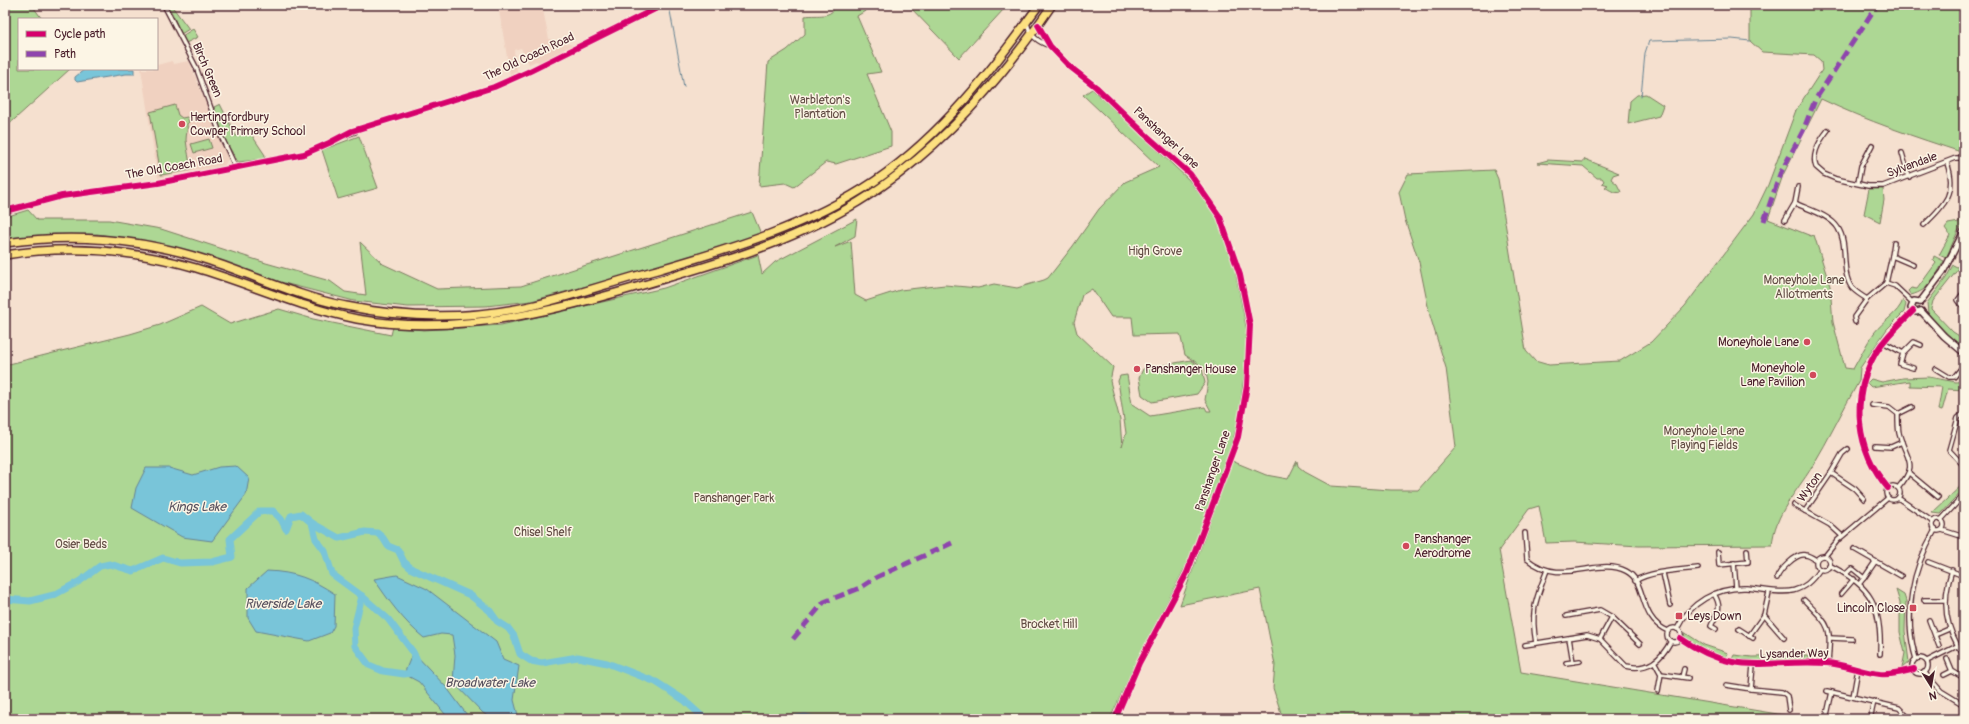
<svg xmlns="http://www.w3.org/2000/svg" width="1969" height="724" viewBox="0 0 1969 724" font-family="Pangolin,sans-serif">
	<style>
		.built { fill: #f0d1c0 }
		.green { fill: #add794; stroke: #7c7b60; fill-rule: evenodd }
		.water { fill: #79c5d9; stroke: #668393 }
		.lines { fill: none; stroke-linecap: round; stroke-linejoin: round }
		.stream { stroke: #668393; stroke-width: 1 }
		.river { stroke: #79c5d9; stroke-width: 7 }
		.street-casing { stroke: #4a1f2b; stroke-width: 6 }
		.secondary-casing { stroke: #4a1f2b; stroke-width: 8 }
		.highway-casing { stroke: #4a1f2b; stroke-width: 10 }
		.street { stroke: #fcf5e5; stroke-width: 3.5 }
		.secondary { stroke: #fcf5e5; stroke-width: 5 }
		.highway { stroke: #fce080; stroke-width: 7 }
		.quiet { stroke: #8e44ad; stroke-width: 5; stroke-dasharray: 10 5; stroke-linecap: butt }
		.cycleway-casing { stroke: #fcf5e5; stroke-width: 8 }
		.cycleway { stroke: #d6006c; stroke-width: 6 }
		.poi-dot { fill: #d1495b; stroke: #fcf5e5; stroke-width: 1.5 }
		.labels { text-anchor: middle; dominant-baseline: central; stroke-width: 3; stroke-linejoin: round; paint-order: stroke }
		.street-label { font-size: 12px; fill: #4a1f2b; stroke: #fcf5e5 }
		.park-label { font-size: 12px; fill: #634d45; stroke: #fcf5e5 }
		.poi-label { font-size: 12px; fill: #4a1f2b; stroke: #fcf5e5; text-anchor: start }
		.water-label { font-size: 13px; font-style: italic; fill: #58515f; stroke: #fcf5e5 }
	</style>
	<rect width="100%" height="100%" fill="#f5e0cf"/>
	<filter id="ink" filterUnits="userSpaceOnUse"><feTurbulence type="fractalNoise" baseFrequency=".025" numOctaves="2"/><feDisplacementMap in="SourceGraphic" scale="8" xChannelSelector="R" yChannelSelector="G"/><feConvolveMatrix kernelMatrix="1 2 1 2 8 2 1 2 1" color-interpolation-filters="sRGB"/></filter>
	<g filter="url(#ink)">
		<g class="built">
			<path d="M498,5H542L549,39L573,45L540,63L536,61L529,64L521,48L514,50L517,71L510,74Z"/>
			<path d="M172,61L173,64L189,61L228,159L224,166L158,178L141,69H157V65Z"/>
		</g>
		<g class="green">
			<path d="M5,5H32L42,19H19V69H70L5,128Z"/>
			<path d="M166,5H171L189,29L181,34L172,13Z"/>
			<path d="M837,5H875L857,16L881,72L867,74L891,132V146L836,164L826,162L794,187L785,183L759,186L768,62L787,50L805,34V16C819,14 830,19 837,5Z"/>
			<path d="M908,5H999L1004,9L959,58Z"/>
			<path d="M1750,5H1964V153C1915,137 1867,121 1821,99L1783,175L1768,219L1811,236L1814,235L1830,286L1833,322L1845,368L1853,369C1860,357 1866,344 1874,333C1883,321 1898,314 1903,300L1906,304L1904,312L1887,329L1860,368L1859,381C1843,409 1829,439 1812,467C1796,493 1775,513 1772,545L1639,546L1574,542L1546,543L1539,506L1529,509L1499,550L1521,672L1808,719H1283L1273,688L1275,665L1260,589L1180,605L1232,461L1266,475L1288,479L1297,461L1298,466L1305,472L1331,486L1391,490H1418L1456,447L1446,368L1430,316L1419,262L1405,220L1399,192L1408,174L1494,170L1498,179L1526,351L1535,361L1549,365L1620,361L1651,342L1685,306L1754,214L1768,185L1796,110L1822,70L1821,61L1814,55L1762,52L1750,41Z"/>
			<path d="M193,29L198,37L186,43L182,36Z"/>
			<path d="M1092,89L1189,180L1217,217L1229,243L1234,264L1247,332L1246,359L1239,416L1233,440L1219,481L1186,566L1138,658L1110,719H5V365L130,334L160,325L201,307L230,324L279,309L313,319L391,335L393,327L424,330L501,325L664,288L758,255L762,274L775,262L857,219L855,236L835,247L851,241L855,295L866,301L900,290L945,285L978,288L994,284L1017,288L1044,280L1048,278L1073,246L1099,209L1125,182L1159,167L1083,95ZM1092,289L1111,317H1132L1134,335L1180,334L1185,355L1205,368L1208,382L1205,400L1211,411H1207L1205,407L1150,416L1132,404L1127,375L1120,376L1118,381L1126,433L1122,447L1120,420L1110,381L1113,367L1077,333L1074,322L1082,295Z"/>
			<path d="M1646,94L1663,105L1659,116L1628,124L1630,101L1637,95Z"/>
			<path d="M220,104L236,136L249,131L265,155L264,159L238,162L223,137L214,107Z"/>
			<path d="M175,105L178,115L182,118L187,117L189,122L187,124C188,131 186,134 186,140C187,150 190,159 190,170L161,175L150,112Z"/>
			<path d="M359,136L378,188L338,199L322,150Z"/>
			<path d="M209,139L212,148L194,153L191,144Z"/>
			<path d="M1585,159L1619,173L1613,175L1611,179L1617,184L1621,192C1616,194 1609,190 1605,187L1608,185L1602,183L1604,181L1602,178H1597L1583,166L1537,163L1548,160L1583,162Z"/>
			<path d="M1869,189H1883L1884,200L1880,222L1864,214Z"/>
			<path d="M1964,208V223L1958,231L1946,258L1939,255L1950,235L1945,228L1948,224L1959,222L1962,215L1959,213Z"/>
			<path d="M28,210L37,220H109L161,229L266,263L330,281L345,292L366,295L360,242L383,264L437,289L521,286L752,212L761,234L632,274L531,301L486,306L408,307L354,301L268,279L165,245L97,234L5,239V217Z"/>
			<path d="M1934,256L1944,261C1935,277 1930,290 1911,295L1908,291L1911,288L1917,289L1936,263L1933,260Z"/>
			<path d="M1953,265L1959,268L1933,301L1931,309L1953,332L1964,339V349L1931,319L1928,313L1927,303L1946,278Z"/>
			<path d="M1191,360L1202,368L1205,383L1197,394L1152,402L1142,395L1139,378L1143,369Z"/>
			<path d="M1929,377L1956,382L1964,381V390L1948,389L1942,411L1938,410L1942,387L1910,386V381L1871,387L1867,383L1871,379L1882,382L1903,378Z"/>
			<path d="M1964,483V489L1941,514L1932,513Z"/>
			<path d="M1896,590L1904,595L1906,601L1905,631L1909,662L1902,668L1905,653L1900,632V603Z"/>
			<path d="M1684,632L1704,645L1728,653L1726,657L1704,651L1685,638Z"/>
			<path d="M1734,655L1752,657L1808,656L1811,660L1777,662L1732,659Z"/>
		</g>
		<g class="water">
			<path d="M85,69H134V74H126L77,82L75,80V77Z"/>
			<path d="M236,466L249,478L246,495L212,541L182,537L132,508L136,488L146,468H169L193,475L219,467Z"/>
			<path d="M267,571C295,572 312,579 335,594L334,626L330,633L309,641L256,631L248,618V588Z"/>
			<path d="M397,575L427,589L496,642L503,659L519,666L514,700L519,719H492L483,713L453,682L455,655L452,635L441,634L424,638C404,622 388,600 374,579Z"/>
			<path d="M413,652L447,688L470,719H449L419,682L404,674Z"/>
		</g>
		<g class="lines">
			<g class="stream">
				<path d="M670,11L684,87"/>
				<path d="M1641,97L1645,53L1649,41L1732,39L1750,41"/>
			</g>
			<g class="river">
				<path d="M312,523L339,538L365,532L377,533L383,538L388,546L398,550L404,562L412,569L470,595L490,611L497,621L508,628L514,636L520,654L531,661L542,663L578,657L607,663L656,682L684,700L705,719"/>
				<path d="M362,596L354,628L355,646L369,665L383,671L404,674L413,673"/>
				<path d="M5,599L30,601L54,595L80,581L100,566L110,564L133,571L163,558L180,563L212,562L232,557L230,539L260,511H273L281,519L286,529L291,516L301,514L312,523L316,539L325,551L332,574L362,596L388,619L413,652L417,660"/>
				<path d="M792,719L805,717L814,719"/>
			</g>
			<defs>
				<g id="street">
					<path d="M164,5L196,67L221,136L236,168"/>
					<path d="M1027,23C1030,36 1038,42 1050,46"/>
					<path d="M1038,25L1050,46L1069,66L1096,87L1146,135L1190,174L1220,217L1240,275L1250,325L1247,386L1238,437L1187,573L1139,663L1115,719"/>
					<path d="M1828,130C1820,140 1811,154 1816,167L1824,174L1836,179L1868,186H1883L1956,158H1964"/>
					<path d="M344,136L355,132"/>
					<path d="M1902,153L1909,177"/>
					<path d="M1858,183L1861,166L1872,145"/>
					<path d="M1795,203L1798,187"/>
					<path d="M5,211L62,196L158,183L304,154L329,143L352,131L494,87L530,71L663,5"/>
					<path d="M1785,220L1795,203C1807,209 1830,215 1838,228C1849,245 1840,271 1852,288C1856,292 1862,296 1867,299"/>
					<path d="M1924,225C1944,205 1958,193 1947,163"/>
					<path d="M1892,256L1894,243"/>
					<path d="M1886,283L1892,256L1913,265"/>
					<path d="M1961,304L1958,300L1964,292"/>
					<path d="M1855,322L1854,317L1867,299L1886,283L1895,286L1912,302"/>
					<path d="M1883,342L1903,353"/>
					<path d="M1913,368L1900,364L1903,353L1914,342L1921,345"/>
					<path d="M1936,369L1949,377H1954L1964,365"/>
					<path d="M1872,405L1889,407L1898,414C1898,420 1898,428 1899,433C1906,460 1920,463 1898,488"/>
					<path d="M1964,413L1958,418L1949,450L1964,466"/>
					<path d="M1898,414L1912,407"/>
					<path d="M1875,446L1891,447L1902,442"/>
					<path d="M1831,473L1855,489L1864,499"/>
					<path d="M1909,473L1938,497"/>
					<circle cx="1893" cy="493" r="7"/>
					<path d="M1888,488C1856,450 1850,399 1875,354C1885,337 1899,325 1913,311"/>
					<path d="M1898,498L1933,522"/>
					<path d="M1794,505L1830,525L1842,536"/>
					<path d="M1805,511L1831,473L1842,454L1848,449"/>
					<circle cx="1938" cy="525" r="6"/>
					<path d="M1941,520L1964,495"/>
					<path d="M1942,530L1964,537"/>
					<path d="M1525,533L1527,559C1562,588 1597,556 1626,571C1648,582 1637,618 1668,631"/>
					<path d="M1854,549L1901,576"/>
					<path d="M1718,552L1719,565L1748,562L1747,550"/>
					<path d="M1825,556L1838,540L1888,498"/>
					<circle cx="1823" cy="563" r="7"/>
					<path d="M1928,562L1964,576"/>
					<path d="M1734,563L1736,588"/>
					<path d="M1829,565C1872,586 1882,606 1880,654"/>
					<path d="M1952,570C1941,603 1945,627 1964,656"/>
					<path d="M1663,573L1670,605"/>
					<path d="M1846,574L1851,569H1853L1864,578L1860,583"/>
					<path d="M1777,578C1779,571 1796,553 1805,555C1808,555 1813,558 1816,560"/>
					<path d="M1864,578L1875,562"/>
					<path d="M1635,581C1650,571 1680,570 1698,568"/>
					<path d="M1714,594C1723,608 1717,613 1711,626L1716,629"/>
					<path d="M1841,594L1854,579"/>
					<path d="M1804,600C1831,627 1831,625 1828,663"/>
					<path d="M1924,600H1946"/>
					<path d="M1764,615L1784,638"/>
					<path d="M1566,616L1600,610L1612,617L1640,644"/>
					<path d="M1929,620L1939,646"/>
					<circle cx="1674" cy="635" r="7"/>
					<path d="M1677,629C1689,603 1717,587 1746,588C1777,590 1799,602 1820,569"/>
					<path d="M1739,629L1753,638"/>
					<path d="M1935,635L1949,629"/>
					<path d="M1749,636L1764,615L1769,592"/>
					<path d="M1569,638L1573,662"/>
					<path d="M1680,638C1737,678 1765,659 1826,663C1845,664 1862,672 1880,674C1892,675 1903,672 1914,669"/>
					<path d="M1830,638L1852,639"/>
					<path d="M1600,639L1612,617"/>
					<path d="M1536,643C1530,610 1536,600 1547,570"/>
					<path d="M1525,645L1587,635L1600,639L1626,666C1648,671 1661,660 1671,641"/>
					<circle cx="1920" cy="666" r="8"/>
					<path d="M1916,659C1903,615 1912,569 1935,530"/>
					<path d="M1947,659L1952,671L1964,678"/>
					<path d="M1927,661L1957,646"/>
					<path d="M1566,663L1580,661"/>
					<path d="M1655,663L1661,674L1688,678"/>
					<path d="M1753,665L1751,689L1782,692L1787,696L1789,710"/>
					<path d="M1924,672L1941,691L1964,705"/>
					<path d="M1944,675L1952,671"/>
					<path d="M1682,677L1684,669"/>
					<path d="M1726,685L1751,689"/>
					<path d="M1658,691L1661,674"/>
					<path d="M1827,691L1899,708L1910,719"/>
					<path d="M1853,697L1858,669"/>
					<path d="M1826,719L1832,692"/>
					<path d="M1870,719L1874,701"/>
				</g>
				<g id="secondary">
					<path d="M1961,5L1964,7"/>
					<path d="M1920,302L1943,272L1964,231"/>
					<path d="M1920,302L1914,301L1911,308L1916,312L1921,311"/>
					<path d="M1921,311L1944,336L1964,353"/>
				</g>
				<g id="highway">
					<path d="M5,243C73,233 144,239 210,261C256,276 299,297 346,306C408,319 474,319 535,305C576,295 616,281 657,270C733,248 808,226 875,181C942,135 992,70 1039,5"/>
					<path d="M5,255C69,245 134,250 196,268C250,284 302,308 357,319C463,338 566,308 667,278C742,256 816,233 881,187C950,139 1005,74 1052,5"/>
				</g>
			</defs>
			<use href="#street" class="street-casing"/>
			<use href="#secondary" class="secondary-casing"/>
			<use href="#highway" class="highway-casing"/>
			<use href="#street" class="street"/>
			<use href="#secondary" class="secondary"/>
			<use href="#highway" class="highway"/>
			<g class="quiet">
				<path d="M1764,221L1780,174L1803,131L1815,100L1877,5"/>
				<path d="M793,639L824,602L860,588L877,577L952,543"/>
			</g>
			<defs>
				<g id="cycleway">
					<path d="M1038,25L1050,46L1069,66L1096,87L1146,135L1190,174L1220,217L1240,275L1250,325L1247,386L1238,437L1187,573L1139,663L1115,719"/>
					<path d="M5,211L62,196L158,183L304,154L329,143L352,131L494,87L530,71L663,5"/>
					<path d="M1888,488C1856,450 1850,399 1875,354C1885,337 1899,325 1913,311"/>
					<path d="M1680,638C1737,678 1765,659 1826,663C1845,664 1862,672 1880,674C1892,675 1903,672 1914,669"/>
				</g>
			</defs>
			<use href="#cycleway" class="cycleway-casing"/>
			<use href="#cycleway" class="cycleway"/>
		</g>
	</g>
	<g class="poi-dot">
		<circle cx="182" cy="124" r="4"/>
		<circle cx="1807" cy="342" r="4"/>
		<circle cx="1137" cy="369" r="4"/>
		<circle cx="1813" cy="375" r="4"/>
		<circle cx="1406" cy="546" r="4"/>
		<rect x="1909" y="604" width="8" height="8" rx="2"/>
		<rect x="1675" y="612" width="8" height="8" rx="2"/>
	</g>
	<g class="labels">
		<g class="street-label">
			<text transform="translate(529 57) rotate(-25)">The Old Coach Road</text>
			<text transform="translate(207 70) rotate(67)">Birch Green</text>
			<text transform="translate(1166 138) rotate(43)">Panshanger Lane</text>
			<text transform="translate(1912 165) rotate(-20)">Sylvandale</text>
			<text transform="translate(174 167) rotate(-10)">The Old Coach Road</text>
			<text transform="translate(1213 471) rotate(-71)">Panshanger Lane</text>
			<text transform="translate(1810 487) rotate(-55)">Wyton</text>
			<text transform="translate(1794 654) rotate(-1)">Lysander Way</text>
		</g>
		<g class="park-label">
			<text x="820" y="100">Warbleton's<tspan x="820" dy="14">Plantation</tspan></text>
			<text x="1155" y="251">High Grove</text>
			<text x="1804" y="280">Moneyhole Lane<tspan x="1804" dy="14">Allotments</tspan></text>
			<text x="1704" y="431">Moneyhole Lane<tspan x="1704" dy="14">Playing Fields</tspan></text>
			<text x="734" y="498">Panshanger Park</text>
			<text x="543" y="532">Chisel Shelf</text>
			<text x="81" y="544">Osier Beds</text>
			<text x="1049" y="624">Brocket Hill</text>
		</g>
		<g class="poi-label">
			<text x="190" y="117">Hertingfordbury<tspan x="190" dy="14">Cowper Primary School</tspan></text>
			<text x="1799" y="342" text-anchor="end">Moneyhole Lane</text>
			<text x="1805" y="368" text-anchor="end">Moneyhole<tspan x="1805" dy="14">Lane Pavilion</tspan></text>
			<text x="1145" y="369">Panshanger House</text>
			<text x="1414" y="539">Panshanger<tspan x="1414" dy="14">Aerodrome</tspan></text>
			<text x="1905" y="608" text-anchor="end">Lincoln Close</text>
			<text x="1687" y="616">Leys Down</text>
		</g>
		<g class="water-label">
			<text x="197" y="507">Kings Lake</text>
			<text x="283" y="604">Riverside Lake</text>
			<text x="490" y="683">Broadwater Lake</text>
		</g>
	</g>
	<rect width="1969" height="724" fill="none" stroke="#fcf5e5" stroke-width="20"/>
	<rect x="10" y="10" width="1949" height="704" fill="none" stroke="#4a1f2b" stroke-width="1.5" filter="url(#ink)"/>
	<rect x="18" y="18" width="140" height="52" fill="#fcf5e5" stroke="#b59f9b"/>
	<rect x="26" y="31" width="20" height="6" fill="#d6006c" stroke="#b59f9b"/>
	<text x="54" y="38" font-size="12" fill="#4a1f2b">Cycle path</text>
	<rect x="26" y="51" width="20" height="6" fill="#8e44ad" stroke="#b59f9b"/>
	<text x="54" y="58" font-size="12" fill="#4a1f2b">Path</text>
	<g transform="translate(1931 686) rotate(169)" stroke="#fcf5e5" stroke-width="3" paint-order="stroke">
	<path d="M0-3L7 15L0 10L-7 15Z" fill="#4a1f2b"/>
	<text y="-6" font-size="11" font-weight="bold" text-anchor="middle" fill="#4a1f2b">N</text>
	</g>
</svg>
